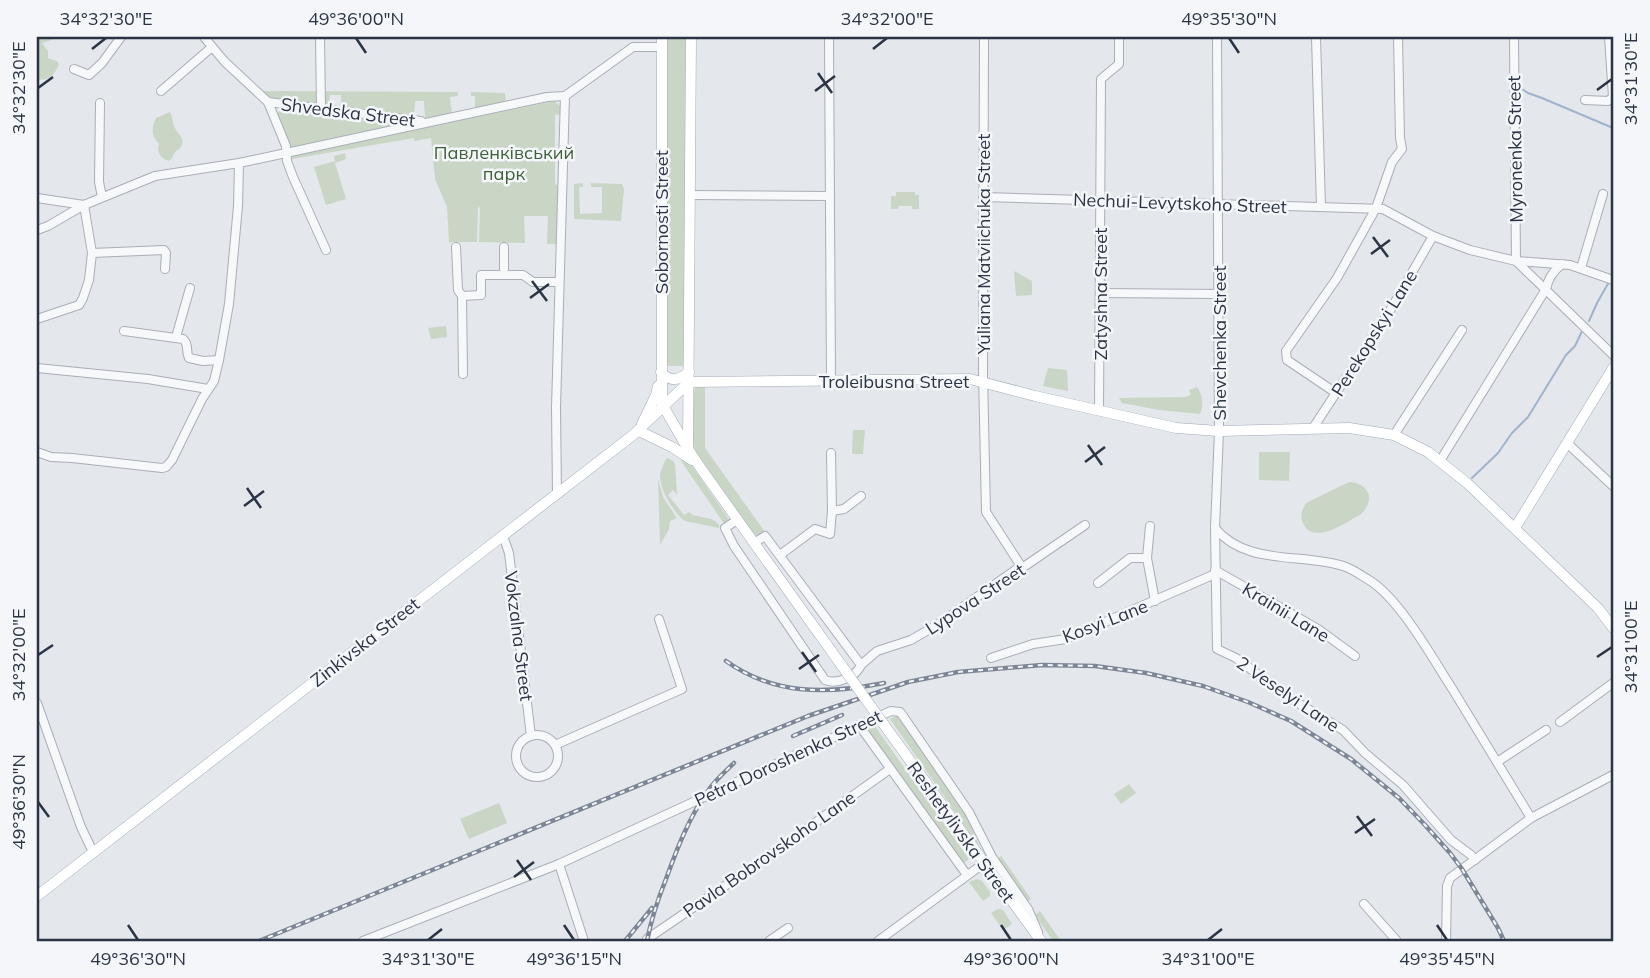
<svg xmlns="http://www.w3.org/2000/svg" width="1650" height="978" viewBox="0 0 1650 978" font-family="Mulish,sans-serif">
	<style>
		.green { fill: #c9d6c5 }
		.lines { fill: none; stroke-linecap: round; stroke-linejoin: round }
		.stream { stroke: #9fb4cc; stroke-width: 2 }
		.minor-casing { stroke: #a9aeb7; stroke-width: 10 }
		.major-casing { stroke: #a3abb8; stroke-width: 11 }
		.minor { stroke: #f7f8fa; stroke-width: 8 }
		.major { stroke: #fff; stroke-width: 10 }
		.rail-casing { stroke: #7d8696; stroke-width: 4.5 }
		.rail { stroke: #f4f6f9; stroke-width: 2; stroke-dasharray: 5; stroke-linecap: butt }
		.major-bridge-casing { stroke: #a3abb8; stroke-width: 11; stroke-linecap: butt }
		.major-bridge { stroke: #fff; stroke-width: 10 }
		.ticks { fill: none; stroke: #2b3445; stroke-width: 2.5 }
		.labels { text-anchor: middle; dominant-baseline: central; stroke-width: 5; stroke-linejoin: round; paint-order: stroke }
		.street-label { font-size: 18px; fill: #2b3445; stroke: #f4f6f9 }
		.park-label { font-size: 18px; fill: #3f6138; stroke: #f4f6f9 }
		.neatline { fill: none; stroke: #2b3445; stroke-width: 2.5 }
		.ticks-label { font-size: 18px; text-anchor: middle; fill: #2b3445 }
	</style>
	<rect width="100%" height="100%" fill="#e4e7ec"/>
	<g class="green">
		<path d="M37,37H54L52,40L42,43L48,51V58L57,61L59,64C54,76 50,80 37,80Z"/>
		<path d="M665,37H688L687,366H665Z"/>
		<path d="M263,91L458,92V96L450,97L452,114L425,118L424,101H415L414,117L384,114L383,108L370,107L367,111L341,108V95H330L329,107L270,99L262,92Z"/>
		<path d="M471,92L505,93L506,103L475,110V96H471Z"/>
		<path d="M554,101L560,106V114L555,115V184L559,186L556,244H547L548,216H524L525,243L479,242L480,207L478,208L477,242H449L447,207L435,179L431,138L414,141V138L292,159V155Z"/>
		<path d="M285,108L403,123L406,124L292,148L289,145L277,114L281,109Z"/>
		<path d="M170,112C173,118 172,123 175,128C179,136 187,139 180,148C179,150 177,150 175,152C173,155 172,159 169,161C161,159 156,152 159,144C151,135 151,128 156,118Z"/>
		<path d="M345,153L346,159L335,163L346,199L326,205L314,167L335,161L334,156Z"/>
		<path d="M583,183V187H579L580,214L602,213V187H591V183L622,184L624,189L621,221L574,219V184Z"/>
		<path d="M896,192H915V195H919V209H912V206H899L898,209H891V196H896Z"/>
		<path d="M1014,271L1032,281V295L1016,296Z"/>
		<path d="M446,326L447,337L431,339L428,328Z"/>
		<path d="M1048,368L1067,370L1068,391L1043,386Z"/>
		<path d="M705,385V448L765,532L758,535L753,534L696,452C691,438 690,399 696,386Z"/>
		<path d="M1197,387C1203,396 1204,404 1200,414L1159,410L1122,403L1119,398L1185,397L1191,395L1189,390Z"/>
		<path d="M853,430H865L863,454H852Z"/>
		<path d="M1259,452H1290L1289,481L1259,480Z"/>
		<path d="M686,457L728,518L729,521L726,524L723,522L681,461V458Z"/>
		<path d="M668,458L673,461L675,464L677,495L673,490L668,495L684,515L689,512C697,520 711,514 719,525V528L685,521C675,515 659,488 660,475C661,470 664,463 666,459Z"/>
		<path d="M658,479L663,497L677,518L670,521L669,529L660,545Z"/>
		<path d="M1349,482C1369,483 1376,500 1361,514C1347,522 1315,545 1304,525C1299,517 1302,510 1306,503Z"/>
		<path d="M898,715L960,800L980,848L890,719Z"/>
		<path d="M874,725L969,859L961,865L866,729L865,726Z"/>
		<path d="M1129,784L1136,793L1121,804L1114,794Z"/>
		<path d="M499,803L507,823L469,839L460,819Z"/>
		<path d="M1001,856L1031,899L1026,902L996,860Z"/>
		<path d="M977,879L982,881L990,892V896L983,901L969,882Z"/>
		<path d="M1000,909L1003,910L1012,924L1003,930L991,913L996,910Z"/>
		<path d="M1040,911L1061,941H1053L1035,915Z"/>
	</g>
	<g class="lines">
		<g class="stream">
			<path d="M1519,87L1528,93L1542,98L1613,128"/>
			<path d="M1589,321L1597,303L1609,282"/>
			<path d="M1472,478L1498,453L1512,433L1528,417L1566,355L1575,346L1583,329"/>
		</g>
		<defs>
			<g id="minor">
				<path d="M204,37L225,62L268,102L286,146L287,161L293,177L326,250"/>
				<path d="M320,37L321,109"/>
				<path d="M829,37L831,380"/>
				<path d="M984,37L983,373L986,512L1021,566"/>
				<path d="M1217,37L1219,431L1215,528L1217,649L1236,658L1288,697L1343,730L1365,753L1403,785L1451,840L1471,855L1475,860"/>
				<path d="M1316,37L1321,207"/>
				<path d="M1514,37L1516,261L1613,355"/>
				<path d="M74,69L89,75L102,63L121,37"/>
				<path d="M161,91L212,47"/>
				<path d="M1585,100L1608,101L1613,97L1609,37"/>
				<path d="M268,102L421,121"/>
				<path d="M100,103L99,182L102,197"/>
				<path d="M690,195L830,196"/>
				<path d="M983,197L1383,209L1433,236L1470,250L1516,261L1570,265L1613,280"/>
				<path d="M37,198L84,205L155,176L239,163L547,97L565,96L633,47H662"/>
				<path d="M37,230L48,226L84,205L92,253L89,280L83,298L79,305L37,319"/>
				<path d="M456,247L458,290L462,296L463,374"/>
				<path d="M504,247V275"/>
				<path d="M92,253L164,250L166,253L165,269"/>
				<path d="M1581,268L1603,194"/>
				<path d="M1100,293L1219,294"/>
				<path d="M462,296L481,295V275H523L533,282H559"/>
				<path d="M124,331L183,339C190,345 185,351 189,358L203,361L219,360"/>
				<path d="M176,337L190,288"/>
				<path d="M37,368L148,379L208,389"/>
				<path d="M1336,393L1287,360L1286,351L1337,278L1376,208L1392,162L1402,149L1400,138L1398,37"/>
				<path d="M1099,411L1101,79L1119,64V37"/>
				<path d="M1313,428L1391,309L1433,236"/>
				<path d="M1394,435L1462,330"/>
				<path d="M1567,443L1613,486"/>
				<path d="M37,452L51,457L72,458L162,468L166,467L172,460L202,399L214,381L219,360L229,304L238,206L239,163"/>
				<path d="M831,453L832,511L844,509L861,496"/>
				<path d="M1440,461L1546,289C1548,278 1553,271 1562,264"/>
				<path d="M557,494L556,408L565,96"/>
				<path d="M737,520L725,528L734,546L825,680C837,685 856,677 861,665L765,536L754,543"/>
				<path d="M1150,526L1147,558L1155,601"/>
				<path d="M1215,528C1247,567 1303,552 1346,567C1354,570 1362,576 1369,580C1400,599 1433,659 1453,690C1479,733 1505,776 1531,818"/>
				<path d="M503,536L509,553L531,736"/>
				<path d="M780,555L815,529L830,534L832,511"/>
				<path d="M1215,570L1318,629L1355,656"/>
				<path d="M1098,583L1130,558H1147"/>
				<path d="M991,658L1033,644L1066,639L1215,574"/>
				<path d="M861,665L877,651L911,640L940,623L1021,566H1025L1085,525"/>
				<path d="M37,703L81,827L93,852"/>
				<path d="M1560,722L1613,683"/>
				<path d="M859,725L967,875"/>
				<circle cx="537" cy="756" r="21"/>
				<path d="M555,745L682,689L659,619"/>
				<path d="M1497,762L1546,730"/>
				<path d="M559,864L584,941"/>
				<path d="M1364,904L1397,941"/>
				<path d="M647,939L770,855L890,769"/>
				<path d="M363,941L559,864L891,711L900,712L903,716L969,812L992,857L1028,909L1038,932"/>
				<path d="M769,941L788,928"/>
				<path d="M878,941L987,861"/>
				<path d="M1446,941L1447,886L1450,878L1531,818L1613,775"/>
			</g>
			<g id="major">
				<path d="M662,37V404L688,449L702,470L842,666"/>
				<path d="M661,372C671,383 679,380 689,372"/>
				<path d="M689,382L970,379L1035,396L1176,428L1219,431L1349,428L1394,435L1428,452L1467,483L1598,608L1613,628"/>
				<path d="M642,424L656,395L658,386"/>
				<path d="M639,431L672,447L692,460"/>
				<path d="M688,448L691,37"/>
				<path d="M1515,528L1613,368"/>
				<path d="M882,722L1041,941"/>
				<path d="M37,896L633,435L689,382"/>
			</g>
		</defs>
		<use href="#minor" class="minor-casing"/>
		<use href="#major" class="major-casing"/>
		<use href="#minor" class="minor"/>
		<use href="#major" class="major"/>
		<defs>
			<g id="rail">
				<path d="M726,661C775,696 828,694 884,683"/>
				<path d="M793,736L842,715"/>
				<path d="M259,941L808,716L908,682L958,672L1042,665L1095,666L1146,673L1203,686L1248,702L1291,721L1351,759L1399,798L1425,825L1450,853L1462,869L1498,928L1504,941"/>
				<path d="M625,941L652,908"/>
				<path d="M647,941C651,920 658,899 666,879C677,849 689,817 708,791C715,780 725,772 734,763"/>
			</g>
		</defs>
		<use href="#rail" class="rail-casing"/>
		<use href="#rail" class="rail"/>
		<defs>
			<path id="major-bridge" d="M842,666L882,722"/>
		</defs>
		<use href="#major-bridge" class="major-bridge-casing"/>
		<use href="#major-bridge" class="major-bridge"/>
	</g>
	<path class="ticks" d="M356,38L366,53M1229,38L1239,53M92,49L106,38M873,49L887,38M818,73L832,93M38,88L53,77M1597,90L1612,79M815,91L835,76M1373,237L1388,257M1371,254L1390,240M532,281L547,301M530,298L549,284M1088,445L1102,465M1085,462L1105,447M247,488L261,508M244,506L264,491M802,652L816,672M38,655L53,645M1597,657L1612,647M799,669L819,655M38,802L49,817M1357,816L1372,836M1355,833L1375,819M517,860L531,880M514,877L534,862M128,925L138,940M564,925L574,940M1001,925L1011,940M1437,925L1447,940M428,940L442,929M1208,940L1222,929"/>
	<g class="labels">
		<g class="street-label">
			<text transform="translate(348 112) rotate(7)">Shvedska Street</text>
			<text transform="translate(1515 149) rotate(-91)">Myronenka Street</text>
			<text transform="translate(1180 203) rotate(2)">Nechui-Levytskoho Street</text>
			<text transform="translate(661 222) rotate(-90)">Sobornosti Street</text>
			<text transform="translate(983 244) rotate(-90)">Yuliana Matviichuka Street</text>
			<text transform="translate(1100 294) rotate(-90)">Zatyshna Street</text>
			<text transform="translate(1374 333) rotate(-58)">Perekopskyi Lane</text>
			<text transform="translate(1219 343) rotate(-90)">Shevchenka Street</text>
			<text x="894" y="381">Troleibusna Street</text>
			<text transform="translate(975 599) rotate(-33)">Lypova Street</text>
			<text transform="translate(1286 612) rotate(31)">Krainii Lane</text>
			<text transform="translate(1105 621) rotate(-21)">Kosyi Lane</text>
			<text transform="translate(519 636) rotate(83)">Vokzalna Street</text>
			<text transform="translate(365 642) rotate(-38)">Zinkivska Street</text>
			<text transform="translate(1288 694) rotate(34)">2 Veselyi Lane</text>
			<text transform="translate(788 758) rotate(-25)">Petra Doroshenka Street</text>
			<text transform="translate(961 832) rotate(54)">Reshetylivska Street</text>
			<text transform="translate(769 854) rotate(-35)">Pavla Bobrovskoho Lane</text>
		</g>
		<g class="park-label">
			<text x="504" y="152">Павленківський<tspan x="504" dy="21">парк</tspan></text>
		</g>
	</g>
	<rect width="1650" height="978" fill="none" stroke="#f4f6f9" stroke-width="77"/>
	<rect x="38" y="38" width="1574" height="902" class="neatline"/>
	<g class="ticks-label">
		<text x="106" y="25">34°32'30"E</text>
		<text x="356" y="25">49°36'00"N</text>
		<text x="887" y="25">34°32'00"E</text>
		<text x="1229" y="25">49°35'30"N</text>
		<text transform="translate(1631 79) rotate(-90)" y="6">34°31'30"E</text>
		<text transform="translate(19 88) rotate(-90)" y="6">34°32'30"E</text>
		<text transform="translate(1631 647) rotate(-90)" y="6">34°31'00"E</text>
		<text transform="translate(19 655) rotate(-90)" y="6">34°32'00"E</text>
		<text transform="translate(19 802) rotate(-90)" y="6">49°36'30"N</text>
		<text x="138" y="965">49°36'30"N</text>
		<text x="428" y="965">34°31'30"E</text>
		<text x="574" y="965">49°36'15"N</text>
		<text x="1011" y="965">49°36'00"N</text>
		<text x="1208" y="965">34°31'00"E</text>
		<text x="1447" y="965">49°35'45"N</text>
	</g>
</svg>
